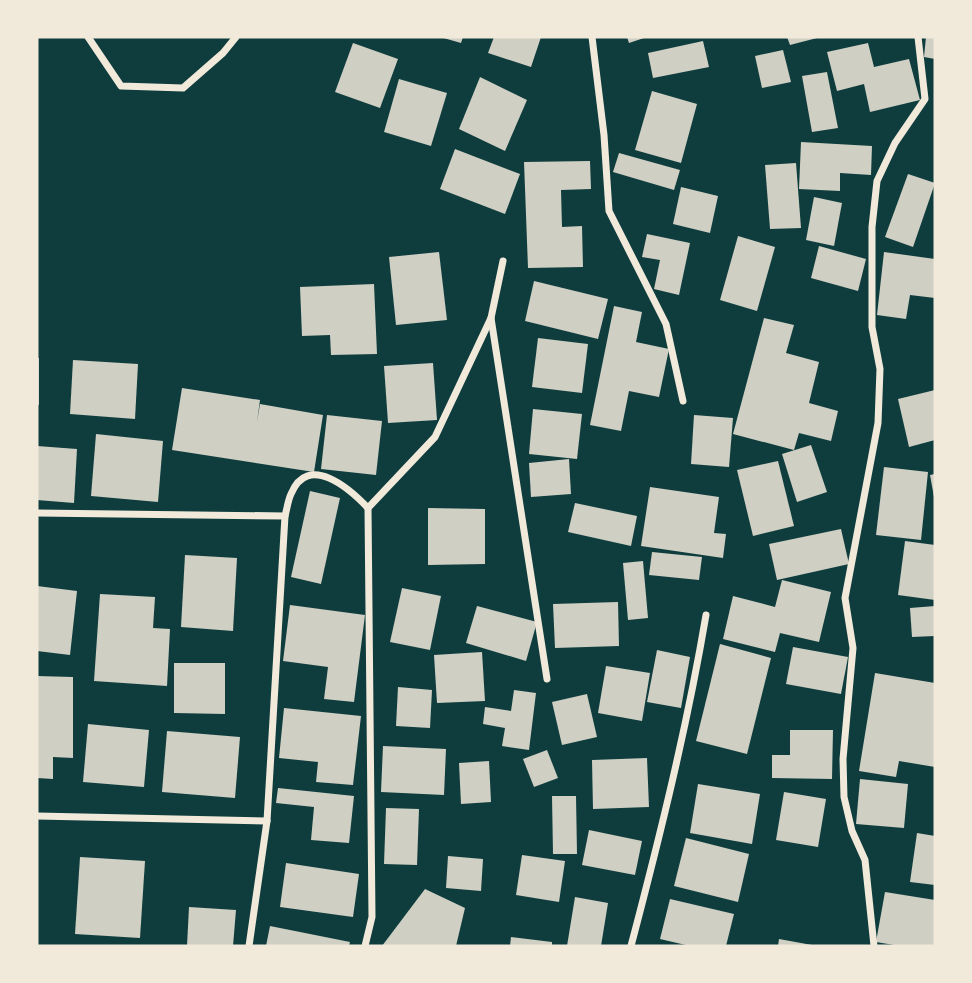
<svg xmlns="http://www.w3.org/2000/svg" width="972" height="983" viewBox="0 0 972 983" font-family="Rubik,sans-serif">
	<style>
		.building { fill: #cfcfc3 }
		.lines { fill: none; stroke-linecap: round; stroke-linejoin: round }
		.minor { stroke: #f1e9da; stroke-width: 7 }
	</style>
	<rect width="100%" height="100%" fill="#0f3d3e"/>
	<g class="building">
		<path d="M440,37H463L461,43Z"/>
		<path d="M494,37H541L531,67L488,53Z"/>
		<path d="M627,37H647L629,43Z"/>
		<path d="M787,37H817V38L790,45Z"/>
		<path d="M926,37H935V59L924,57Z"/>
		<path d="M703,41L709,67L653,78L648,53Z"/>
		<path d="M353,43L398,59L380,108L335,92Z"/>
		<path d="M868,43L874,67L909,59L920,100L870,112L864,84L837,91L827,52Z"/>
		<path d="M783,50L791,82L762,88L755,56Z"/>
		<path d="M827,72L838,128L812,132L802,76Z"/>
		<path d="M480,77L527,100L505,151L459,129Z"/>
		<path d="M399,79L447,93L431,146L384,132Z"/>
		<path d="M652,91L697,104L681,163L635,150Z"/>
		<path d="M801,142L872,146L871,175L840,173V191L799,189Z"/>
		<path d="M455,149L520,174L505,214L440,189Z"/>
		<path d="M619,153L680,170L674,190L613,172Z"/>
		<path d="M590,161L591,189L561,190L562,227L582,226L583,267L528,268L524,162Z"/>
		<path d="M796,163L801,228L770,229L765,165Z"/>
		<path d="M908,174L935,183L913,247L885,237Z"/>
		<path d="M681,187L718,196L710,233L673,224Z"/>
		<path d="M814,197L842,203L834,246L806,240Z"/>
		<path d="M647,234L690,243L679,295L654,289L660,260L642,257Z"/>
		<path d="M738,236L775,247L757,311L720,300Z"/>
		<path d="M819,246L866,259L858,291L811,278Z"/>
		<path d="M439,252L447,320L396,325L389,257Z"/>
		<path d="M884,252L935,259V298L910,295L906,319L877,315Z"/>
		<path d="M534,281L608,299L598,339L525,321Z"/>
		<path d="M374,284L377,354L331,355L330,335L302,336L300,287Z"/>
		<path d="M614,306L642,312L636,342L669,349L659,397L629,391L621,431L590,425Z"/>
		<path d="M764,318L794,325L786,353L819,362L809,403L838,411L831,441L799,433L794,450L733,434Z"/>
		<path d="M538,338L588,344L582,393L532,387Z"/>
		<rect x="37" y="358" width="2" height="47"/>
		<path d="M73,360L138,364L135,419L70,414Z"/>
		<path d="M433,363L437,420L388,423L384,366Z"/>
		<path d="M182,388L260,400L257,422L260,404L323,415L314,472L172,450Z"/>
		<path d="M935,390V440L909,447L898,399Z"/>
		<path d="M533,409L582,414L577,459L529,454Z"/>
		<path d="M327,415L382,421L376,475L321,469Z"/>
		<path d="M694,415L733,418L729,467L691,464Z"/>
		<path d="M96,434L163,441L158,502L91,496Z"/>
		<path d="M811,445L827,492L797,502L782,454Z"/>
		<path d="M37,446L77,449L74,503L37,500Z"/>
		<path d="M569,459L571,494L531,497L529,463Z"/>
		<path d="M778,461L794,526L753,536L737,470Z"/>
		<path d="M884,467L928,472L921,540L876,535Z"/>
		<path d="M935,474V496L934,497L930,475Z"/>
		<path d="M650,487L719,497L714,533L726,534L723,558L641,546Z"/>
		<path d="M310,491L340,498L321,584L291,577Z"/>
		<path d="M575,503L637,516L631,546L568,532Z"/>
		<path d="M428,508L485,509V564L428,565Z"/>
		<path d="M841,529L849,564L777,580L769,544Z"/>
		<path d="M905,541L935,545V600L898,595Z"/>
		<path d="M652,552L702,557L699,580L649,575Z"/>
		<path d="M185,555L237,558L233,631L181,627Z"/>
		<path d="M643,561L648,618L628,620L623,563Z"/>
		<path d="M782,580L831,592L819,642L780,633L775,652L723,639L733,596L775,607Z"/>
		<path d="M37,586L77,591L70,655L37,651Z"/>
		<path d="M402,588L441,596L430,650L390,642Z"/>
		<path d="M100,594L155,597L153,628L170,629L167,686L94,681Z"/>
		<path d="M618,602L619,646L555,648L553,604Z"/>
		<path d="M290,605L365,615L354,702L324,699L328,667L283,661Z"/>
		<path d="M477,606L537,622L526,661L466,643Z"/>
		<path d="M935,606V636L912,637L910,608Z"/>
		<path d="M720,644L771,658L747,754L696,741Z"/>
		<path d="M793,647L848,657L841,694L786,684Z"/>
		<path d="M657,650L690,657L681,708L647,702Z"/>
		<path d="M482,652L485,701L437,703L434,655Z"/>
		<path d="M174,663H225V714L174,713Z"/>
		<path d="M606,666L650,673L642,721L598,713Z"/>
		<path d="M875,673L935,683V767L899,761L896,777L859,771Z"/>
		<path d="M37,676L73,677V758L53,757V779L37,778Z"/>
		<path d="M398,687L432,690L430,728L396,726Z"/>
		<path d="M514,690L536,693L529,750L502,746L505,728L483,724L485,707L511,711Z"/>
		<path d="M587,694L597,737L562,745L552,702Z"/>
		<path d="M284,708L361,716L353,785L316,782L318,762L279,758Z"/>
		<path d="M88,724L149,730L144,787L83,782Z"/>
		<path d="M790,730H833L832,779L772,778V755H790Z"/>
		<path d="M167,731L240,737L235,798L162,792Z"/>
		<path d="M383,746L446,749L444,795L381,792Z"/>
		<path d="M547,750L558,778L534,787L523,759Z"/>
		<path d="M647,758L649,807L593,809L592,760Z"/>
		<path d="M489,761L491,802L461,804L459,763Z"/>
		<path d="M860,779L908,784L904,828L856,824Z"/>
		<path d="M698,784L760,794L752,844L690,833Z"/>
		<path d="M278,788L354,796L349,843L311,840L314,807L276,803Z"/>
		<path d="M784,792L826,799L818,847L776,840Z"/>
		<path d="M552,796H576L577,854H553Z"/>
		<path d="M386,808L419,809L417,865L384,864Z"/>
		<path d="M589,830L642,841L635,875L582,865Z"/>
		<path d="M917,833L935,836V885L910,882Z"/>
		<path d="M686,838L749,854L738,902L674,886Z"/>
		<path d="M522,855L565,861L559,902L516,895Z"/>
		<path d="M448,856L483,859L481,891L446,888Z"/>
		<path d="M80,857L145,861L140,938L75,934Z"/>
		<path d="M286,863L359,874L353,917L280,907Z"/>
		<path d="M425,889L465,908L456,946H382Z"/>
		<path d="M885,892L935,900V946H900L876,942Z"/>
		<path d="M575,897L608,903L601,946H567Z"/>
		<path d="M670,899L734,914L726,946H690L660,939Z"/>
		<path d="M189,907L236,910L233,946H187Z"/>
		<path d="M270,926L350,942L349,946H266Z"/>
		<path d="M511,937L552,942V946H510Z"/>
		<path d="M779,939L812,945L811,946H778Z"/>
	</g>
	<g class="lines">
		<g class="minor">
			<path d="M88,37L121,86L183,88L223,53L236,37"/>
			<path d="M592,37L604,135L609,211L666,324L683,401"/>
			<path d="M503,261L491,318L547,679"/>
			<path d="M37,513L285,516"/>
			<path d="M37,816L267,821"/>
			<path d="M249,946L267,821L285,516C287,509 288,500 291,494C308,452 350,489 368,508"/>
			<path d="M365,946L372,917L368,508L435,437L491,318"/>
			<path d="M631,946C660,836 687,727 706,615"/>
			<path d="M874,946L865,860L852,831L844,797L843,759L853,648L845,598L878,423L880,369L872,327V227L877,181L895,143L925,99L918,37"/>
		</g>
	</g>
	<rect width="972" height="983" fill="none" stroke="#f1e9da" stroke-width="77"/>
</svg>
